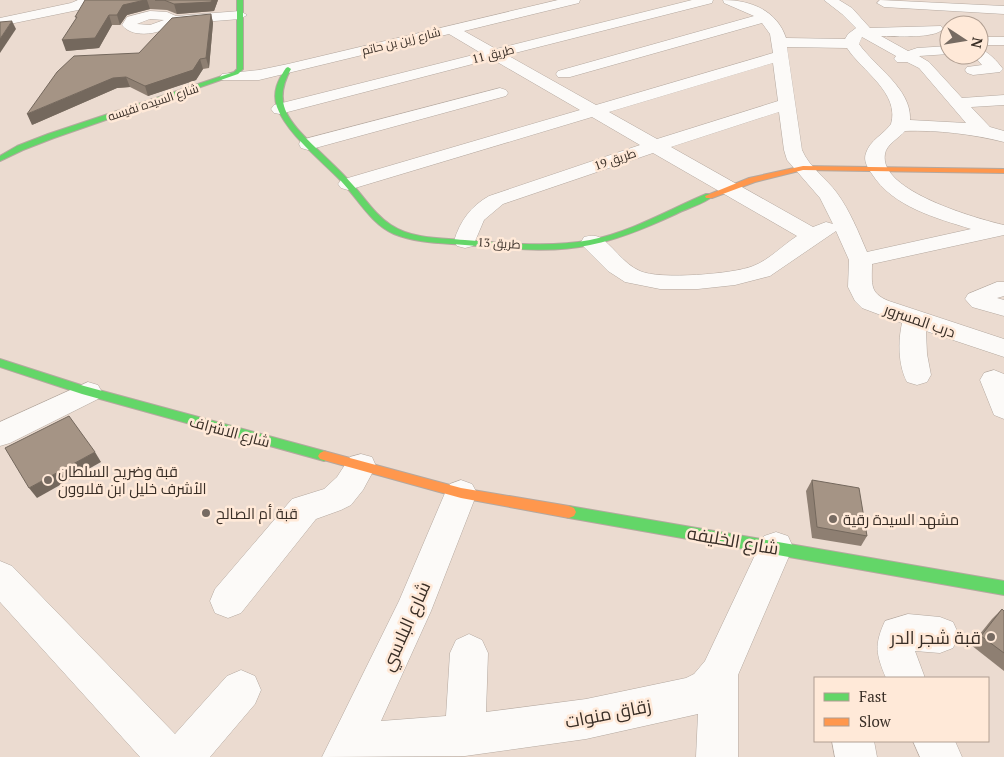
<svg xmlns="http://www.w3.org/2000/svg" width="1004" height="757" viewBox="0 0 1004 757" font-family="'PT Serif',Cairo,serif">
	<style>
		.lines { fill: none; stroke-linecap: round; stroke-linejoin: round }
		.street-casing { stroke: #b4a89f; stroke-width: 1 }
		.fast-casing { stroke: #b4a89f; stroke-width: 2 }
		.slow-casing { stroke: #b4a89f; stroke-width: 2 }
		.street { fill: #fcfaf8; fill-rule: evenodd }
		.fast { fill: #63d668; fill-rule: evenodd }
		.slow { fill: #ff974d; fill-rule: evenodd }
		.wall { fill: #8e7f72 }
		.shaded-wall { fill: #74685d }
		.building { fill: #a59485; stroke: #74685d }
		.poi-dot { fill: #776b62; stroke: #ffe9d8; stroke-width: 2 }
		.labels { text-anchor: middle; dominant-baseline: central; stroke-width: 5; stroke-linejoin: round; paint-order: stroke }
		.far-street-label { font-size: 12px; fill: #392e26; stroke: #ffe9d8 }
		.street-label { font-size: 15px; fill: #392e26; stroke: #ffe9d8 }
		.poi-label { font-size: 15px; fill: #392e26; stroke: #ffe9d8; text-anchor: start }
		.near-street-label { font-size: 18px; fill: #392e26; stroke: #ffe9d8 }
		.near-poi-label { font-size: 18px; fill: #392e26; stroke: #ffe9d8; text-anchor: end }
	</style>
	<rect width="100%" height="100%" fill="#ebdbd0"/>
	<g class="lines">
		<defs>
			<g id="street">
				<path d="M78,0H91L85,8L78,10L0,26V18L71,3Z"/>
				<path d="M558,0H580L579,3L464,31L496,49L692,0H713L712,3L507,55L596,105L773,53L770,34L762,23L570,77H558L556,74L558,71L754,16L724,3L723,0C750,0 777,10 786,38L845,39L848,34L856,28L842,14L824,0H839L852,8L870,28L941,26L943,29C935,39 894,36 881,36L908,51L917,48L949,46V54L919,56L929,62L962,98L1004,95V105L971,107L990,127L1004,131V142C971,134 939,130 905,131C899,138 886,145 885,154C878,191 978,219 1004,225V235L872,264C872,284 869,293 889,301L1004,339V357L926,331L927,354L931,375L927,382L917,385L907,382C898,365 898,341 902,323L862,308L855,301L848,287L849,260L836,231L770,276L735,285L698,289H660L625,282L608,271L584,247L581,242L584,237C589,236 594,235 599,237C611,243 623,264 640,271C659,280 734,274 753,266C769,260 783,245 797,236L653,153L503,204L484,220L473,246L465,248L457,246L454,241C460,221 471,206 489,196L640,145L592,117L355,188L348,190L341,188L338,184L341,180L580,110L492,59L280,114L274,113L271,109L274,105L481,53L449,34L259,80H222L220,77L222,74L259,70L288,64ZM862,37L896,56L894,59L897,62H907L919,68L966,123L910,120C912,89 875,67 859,44ZM787,47L847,48C862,71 900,93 891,124C884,134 870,140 866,153C863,161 868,168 872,174C893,207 936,218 971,229L867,252C858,231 850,211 837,193C826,178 809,167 802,150ZM773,63L778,101L657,139L609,112ZM779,112L784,150L787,160L820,198L833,224L826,222L813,227L671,147Z"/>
				<path d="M880,0L1004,6V14L884,7L877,3Z"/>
				<path d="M150,11L167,12L176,16L240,11L247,15L240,19L176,24C162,33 134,40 122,25L127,17ZM150,19L164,20L150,25L137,24Z"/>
				<rect x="979" y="37" width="25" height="8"/>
				<path d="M979,49C988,51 997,61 1003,69L1000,72L973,75L967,73L965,70L967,67L982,65L973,55H979Z"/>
				<path d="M500,88L506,90L508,93L506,96L308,150L301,148L299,144L301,140Z"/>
				<path d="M997,282H1004V296L997,298L1004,300V316L972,307L965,299L968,294Z"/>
				<path d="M994,370L1004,374V419L994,415L980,380L984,373Z"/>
				<path d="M88,382L98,385L102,392L98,399L10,443L0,446V422Z"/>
				<path d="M361,454L372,457L376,466L363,490L351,505L341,510L316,519L241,613L228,618L215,613L210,601L215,589L292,499L324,489L337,477L350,457Z"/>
				<path d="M461,480L472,484L477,493L431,611L381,721L446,716L450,653L456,640L469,634L482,640L488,653L486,712L586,699L686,678L694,674L705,661L764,536L776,532L788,536L793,547L738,675V757H696L698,714L586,739L465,756L322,757L399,601L445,493L450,484Z"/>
				<path d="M0,561L12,566L175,734L227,676L241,670L255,676L261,690L255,704L210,757H140L0,602Z"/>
				<path d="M908,614L940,617L953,622L959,635L953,648L940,653L915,651L925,678H886C876,654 874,645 885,621Z"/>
				<path d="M832,741H874L877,757H835Z"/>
				<path d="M913,741H955L962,757H920Z"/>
			</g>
			<g id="fast">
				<path d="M237,0H243V69L238,74L54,138L23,150L0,161V156L17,146L48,134L234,72L237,69Z"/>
				<path d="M288,67L291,69C271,104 290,122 315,147C327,159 341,171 352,184C365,198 375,215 391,225C412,239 441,238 465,240C506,243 549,248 590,240C631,232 668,210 706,194H712L713,196C704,204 687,208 676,214C648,227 620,239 590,245C550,254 506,248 465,245C442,243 416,243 394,234C371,224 358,199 341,181C321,160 287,134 277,107C272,92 278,80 286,68Z"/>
				<path d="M0,359L84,386L324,451L328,453L330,456L328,459L324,461L82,394L0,367Z"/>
				<path d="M569,506L1004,581V595L569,518L564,516L562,512L564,508Z"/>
			</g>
			<g id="slow">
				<path d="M803,166L1004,169V173L803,170L755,182L712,198H706L705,196L749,178Z"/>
				<path d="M324,451L461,488L569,506L574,508L576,512L574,516L569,518L461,498L320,459L318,456L320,453Z"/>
			</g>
		</defs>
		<use href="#street" class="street-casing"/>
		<use href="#fast" class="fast-casing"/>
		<use href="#slow" class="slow-casing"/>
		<use href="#street" class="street"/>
		<use href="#fast" class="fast"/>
		<use href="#slow" class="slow"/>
	</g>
	<g class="wall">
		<path d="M85,0H218L214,11L177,14L167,10L150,9L127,15L120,25H112L99,48L66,51L76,19Z"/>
		<path d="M211,14L213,23L209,68L203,69L196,80L148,96L130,87L117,88L32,125L139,53Z"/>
		<path d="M812,480L867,536L861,546L812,538L806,491Z"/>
		<path d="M1002,609L1004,611V671L971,645L992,619Z"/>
	</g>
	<g class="shaded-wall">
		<path d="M145,0H147L150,9L127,15L120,25L117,15L123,5Z"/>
		<path d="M212,0H218L214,11L177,14L174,4Z"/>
		<path d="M211,14L213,23L209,68L206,58Z"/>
		<path d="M109,15L112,25L99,48L66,51L62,40Z"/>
		<path d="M12,21L16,29L0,53V39Z"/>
		<path d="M200,59L203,69L196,80L148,96L145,86Z"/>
		<path d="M126,77L130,87L117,88L32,125L27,114L113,78Z"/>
		<path d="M95,452L101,462L37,498L29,488Z"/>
	</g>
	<g class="building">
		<path d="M85,0H145L123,5L117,15H109L95,38L62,40L77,17H75Z"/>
		<path d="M155,0H212L211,2L174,4L164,0Z"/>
		<path d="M211,14L206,58L200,59L193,70L145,86L126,77L113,78L27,114L57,72L74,56L139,53L172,18Z"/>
		<path d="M12,21L0,39V22Z"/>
		<path d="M69,416L95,452L29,488L5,448Z"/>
		<path d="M812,480L859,488L867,536L817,527Z"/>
		<path d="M1002,609L1004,611V653L981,636Z"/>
	</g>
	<g class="poi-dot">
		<circle cx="48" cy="480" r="5"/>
		<circle cx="206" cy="513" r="5"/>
		<circle cx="833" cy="519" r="5"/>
		<circle cx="991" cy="637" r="5"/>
	</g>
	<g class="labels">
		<g class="far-street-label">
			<text transform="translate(401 41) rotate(-14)">شارع زين بن حاتم</text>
			<text transform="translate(493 54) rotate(-14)">طريق 11</text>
			<text transform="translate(153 102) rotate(-18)">شارع السيده نفيسه</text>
			<text transform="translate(615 159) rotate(-19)">طريق 19</text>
			<text transform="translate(499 243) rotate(3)">طريق 13</text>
		</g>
		<g class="street-label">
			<text transform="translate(920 320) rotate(19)">درب المسرور</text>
			<text transform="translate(230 431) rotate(15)">شارع الاشراف</text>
		</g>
		<g class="poi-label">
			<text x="58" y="471">قبة وضريح السلطان<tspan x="58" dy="17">الأشرف خليل ابن قلاوون</tspan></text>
			<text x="216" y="513">قبة أم الصالح</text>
			<text x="843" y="519">مشهد السيدة رقية</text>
		</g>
		<g class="near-street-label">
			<text transform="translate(733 540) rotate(10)">شارع الخليفه</text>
			<text transform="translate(405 626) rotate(-66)">شارع البلاسي</text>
			<text transform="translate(608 713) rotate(-11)">زقاق منوات</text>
		</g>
		<g class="near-poi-label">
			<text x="981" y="637">قبة شجر الدر</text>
		</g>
	</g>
	<rect x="814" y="677" width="175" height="65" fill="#ffe9d8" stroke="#b09e91"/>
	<rect x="824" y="693" width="25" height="8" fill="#63d668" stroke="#b09e91"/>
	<text x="859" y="702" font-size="15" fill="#392e26">Fast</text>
	<rect x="824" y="718" width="25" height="8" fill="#ff974d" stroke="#b09e91"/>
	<text x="859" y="727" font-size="15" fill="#392e26">Slow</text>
	<g transform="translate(964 40) rotate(102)"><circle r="24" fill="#ffe9d8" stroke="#b09e91"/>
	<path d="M0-4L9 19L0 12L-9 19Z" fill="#776b62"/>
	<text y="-8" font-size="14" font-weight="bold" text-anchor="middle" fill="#392e26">N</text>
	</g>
</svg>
